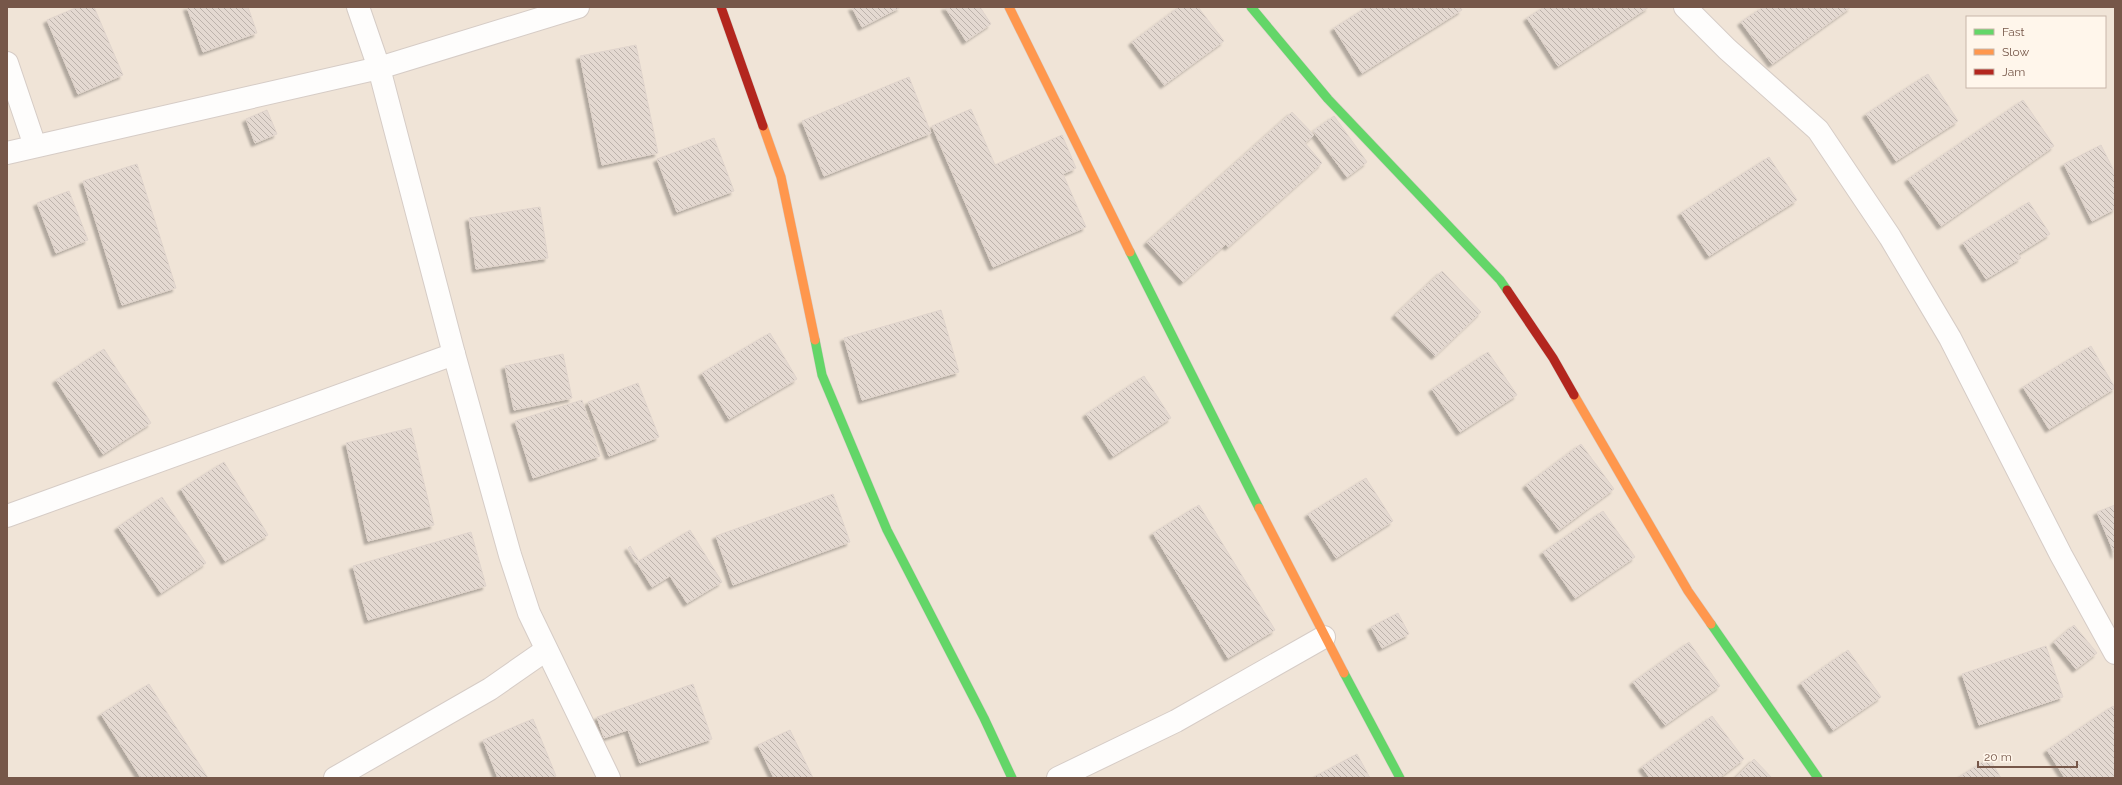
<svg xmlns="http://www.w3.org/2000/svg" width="2122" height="785" viewBox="0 0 2122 785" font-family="Raleway,sans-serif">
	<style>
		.residential { fill: #f0e4d7; fill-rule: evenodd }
		.building { fill: url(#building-back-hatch); stroke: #e0d4cc; filter: url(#shadow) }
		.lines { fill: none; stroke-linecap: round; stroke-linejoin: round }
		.street-casing { stroke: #d6ccc6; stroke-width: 24 }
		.fast-casing { stroke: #d6ccc6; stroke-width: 10 }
		.slow-casing { stroke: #d6ccc6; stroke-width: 10 }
		.jam-casing { stroke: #d6ccc6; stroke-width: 10 }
		.street { stroke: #fefdfc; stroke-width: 22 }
		.fast { stroke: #63d668; stroke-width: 9 }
		.slow { stroke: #ff974d; stroke-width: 9 }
		.jam { stroke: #b3261e; stroke-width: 9 }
	</style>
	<defs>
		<pattern id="building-back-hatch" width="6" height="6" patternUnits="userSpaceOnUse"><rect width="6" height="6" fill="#e4d9d1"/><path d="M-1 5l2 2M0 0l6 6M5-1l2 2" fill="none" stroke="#bdb3ac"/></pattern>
		<filter id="shadow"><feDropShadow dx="-3.5" dy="3.5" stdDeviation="1" flood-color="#0004"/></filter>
	</defs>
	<rect width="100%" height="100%" fill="#f7f1ea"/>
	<path class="residential" d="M7,7H2115V778H7ZM1967,17H2105V87H1967Z"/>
	<g class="building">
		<path d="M78,7H94L123,75L78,94L47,20Z"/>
		<path d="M187,7H248L257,33L203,52Z"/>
		<path d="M852,7H901L862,27Z"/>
		<path d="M945,7H980L991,24L966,41Z"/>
		<path d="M1179,7H1198L1224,41L1164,85L1132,42Z"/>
		<path d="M1367,7H1460L1462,10L1362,73L1334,28Z"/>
		<path d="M1544,7H1649L1558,66L1527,18Z"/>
		<path d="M1763,7H1851L1772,64L1741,22Z"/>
		<path d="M636,45L658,153L602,165L580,56Z"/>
		<path d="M1928,74L1958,121L1896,161L1866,114Z"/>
		<path d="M909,77L931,133L824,176L802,121Z"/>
		<path d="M2023,100L2054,146L1941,226L1908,179Z"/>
		<path d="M971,109L995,165L1062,135L1076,168L1063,174L1086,227L993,267L932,126Z"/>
		<path d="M267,110L277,134L255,143L246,119Z"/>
		<path d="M1292,112L1314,135L1305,143L1322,163L1228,247L1226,244L1183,282L1147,242Z"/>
		<path d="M1334,116L1367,162L1347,177L1313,131Z"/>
		<path d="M714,138L734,191L677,212L657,159Z"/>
		<path d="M2101,145L2115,173V209L2092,221L2064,164Z"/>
		<path d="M1769,157L1797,200L1709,256L1681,213Z"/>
		<path d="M137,164L176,288L122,305L83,181Z"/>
		<path d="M69,191L88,240L56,253L37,203Z"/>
		<path d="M2029,202L2050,234L2018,254L2021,258L1986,279L1963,243Z"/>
		<path d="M540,207L548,258L476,269L469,218Z"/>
		<path d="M1442,271L1481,312L1435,356L1395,315Z"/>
		<path d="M941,310L959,372L862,400L844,338Z"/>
		<path d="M770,333L797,379L729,419L702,373Z"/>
		<path d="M2091,346L2115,388L2049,429L2023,387Z"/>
		<path d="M104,349L151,423L103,454L56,380Z"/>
		<path d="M1488,352L1517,395L1460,432L1432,389Z"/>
		<path d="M563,354L572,398L514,410L505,366Z"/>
		<path d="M1144,376L1171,418L1113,456L1086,414Z"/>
		<path d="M638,383L659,437L609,456L588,402Z"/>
		<path d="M582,400L600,456L533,478L515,421Z"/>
		<path d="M411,428L434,525L368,541L346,443Z"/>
		<path d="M1581,444L1614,489L1559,530L1526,485Z"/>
		<path d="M224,462L268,535L225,561L181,489Z"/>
		<path d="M1366,478L1393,521L1336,558L1308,514Z"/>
		<path d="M833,494L850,542L733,585L716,536Z"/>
		<path d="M162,497L206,563L161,593L118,527Z"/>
		<path d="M1199,505L1275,630L1228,658L1153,533Z"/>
		<path d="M2115,505V555L2097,512Z"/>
		<path d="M1603,511L1635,557L1575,598L1543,552Z"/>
		<path d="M690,530L722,582L687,603L670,576L652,587L628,548L630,546L639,561Z"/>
		<path d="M471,532L486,586L368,620L353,566Z"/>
		<path d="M1398,613L1409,634L1382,648L1371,627Z"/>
		<path d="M2074,625L2097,653L2076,669L2054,642Z"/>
		<path d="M1689,642L1720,686L1665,725L1633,682Z"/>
		<path d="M2046,646L2063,697L1979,725L1962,674Z"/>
		<path d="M1848,650L1881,697L1833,730L1801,683Z"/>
		<path d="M149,684L208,778H141L101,714Z"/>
		<path d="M693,684L712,739L640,763L628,730L604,738L597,717Z"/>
		<path d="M2113,706L2115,709V775L2111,778H2065L2047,750Z"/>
		<path d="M1712,716L1744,759L1719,778H1650L1642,767Z"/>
		<path d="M533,719L556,776L552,778H498L483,740Z"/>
		<path d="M790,730L813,778H774L758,745Z"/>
		<path d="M1357,754L1370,778H1312Z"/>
		<path d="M1989,758L2001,778H1957Z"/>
		<path d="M1754,759L1772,778H1735Z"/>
	</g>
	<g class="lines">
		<defs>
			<g id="street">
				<path d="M358,7L379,68L454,354L510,555L529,613L609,778"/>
				<path d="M1685,7L1727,49L1818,130L1890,237L1950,338L2061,555L2115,653"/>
				<path d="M7,63L35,146"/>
				<path d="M7,153L379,68L578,7"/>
				<path d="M7,516L454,354"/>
				<path d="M335,778L490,689L546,650"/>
				<path d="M1058,778L1176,721L1324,637"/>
			</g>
			<g id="fast">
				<path d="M1251,7L1328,99L1500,280L1507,290"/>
				<path d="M1130,252L1259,508"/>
				<path d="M815,340L822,375L887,530L984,718L1012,778"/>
				<path d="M1711,624L1818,778"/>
				<path d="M1344,673L1400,778"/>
			</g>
			<g id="slow">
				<path d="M1009,7L1130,252"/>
				<path d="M763,126L781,177L815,340"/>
				<path d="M1574,395L1688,591L1711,624"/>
				<path d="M1259,508L1344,673"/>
			</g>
			<g id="jam">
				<path d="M721,7L763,126"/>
				<path d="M1507,290L1553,358L1574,395"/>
			</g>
		</defs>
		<use href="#street" class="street-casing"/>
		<use href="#fast" class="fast-casing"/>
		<use href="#slow" class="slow-casing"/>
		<use href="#jam" class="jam-casing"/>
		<use href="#street" class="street"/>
		<use href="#fast" class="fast"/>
		<use href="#slow" class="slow"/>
		<use href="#jam" class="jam"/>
	</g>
	<rect width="2122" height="785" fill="none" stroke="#765749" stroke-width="16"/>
	<rect x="1966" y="16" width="140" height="72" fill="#fff6eb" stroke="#c8b6aa"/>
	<rect x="1974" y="29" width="20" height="6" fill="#63d668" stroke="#c8b6aa"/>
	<text x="2002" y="36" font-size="12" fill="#765749">Fast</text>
	<rect x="1974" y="49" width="20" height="6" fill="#ff974d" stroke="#c8b6aa"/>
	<text x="2002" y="56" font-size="12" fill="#765749">Slow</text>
	<rect x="1974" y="69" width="20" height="6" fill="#b3261e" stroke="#c8b6aa"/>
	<text x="2002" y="76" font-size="12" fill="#765749">Jam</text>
	<path d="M1978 761v6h99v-6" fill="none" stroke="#765749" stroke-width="2"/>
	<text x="1984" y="761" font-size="12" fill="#765749" stroke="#fff6eb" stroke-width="3" paint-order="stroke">20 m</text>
</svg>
